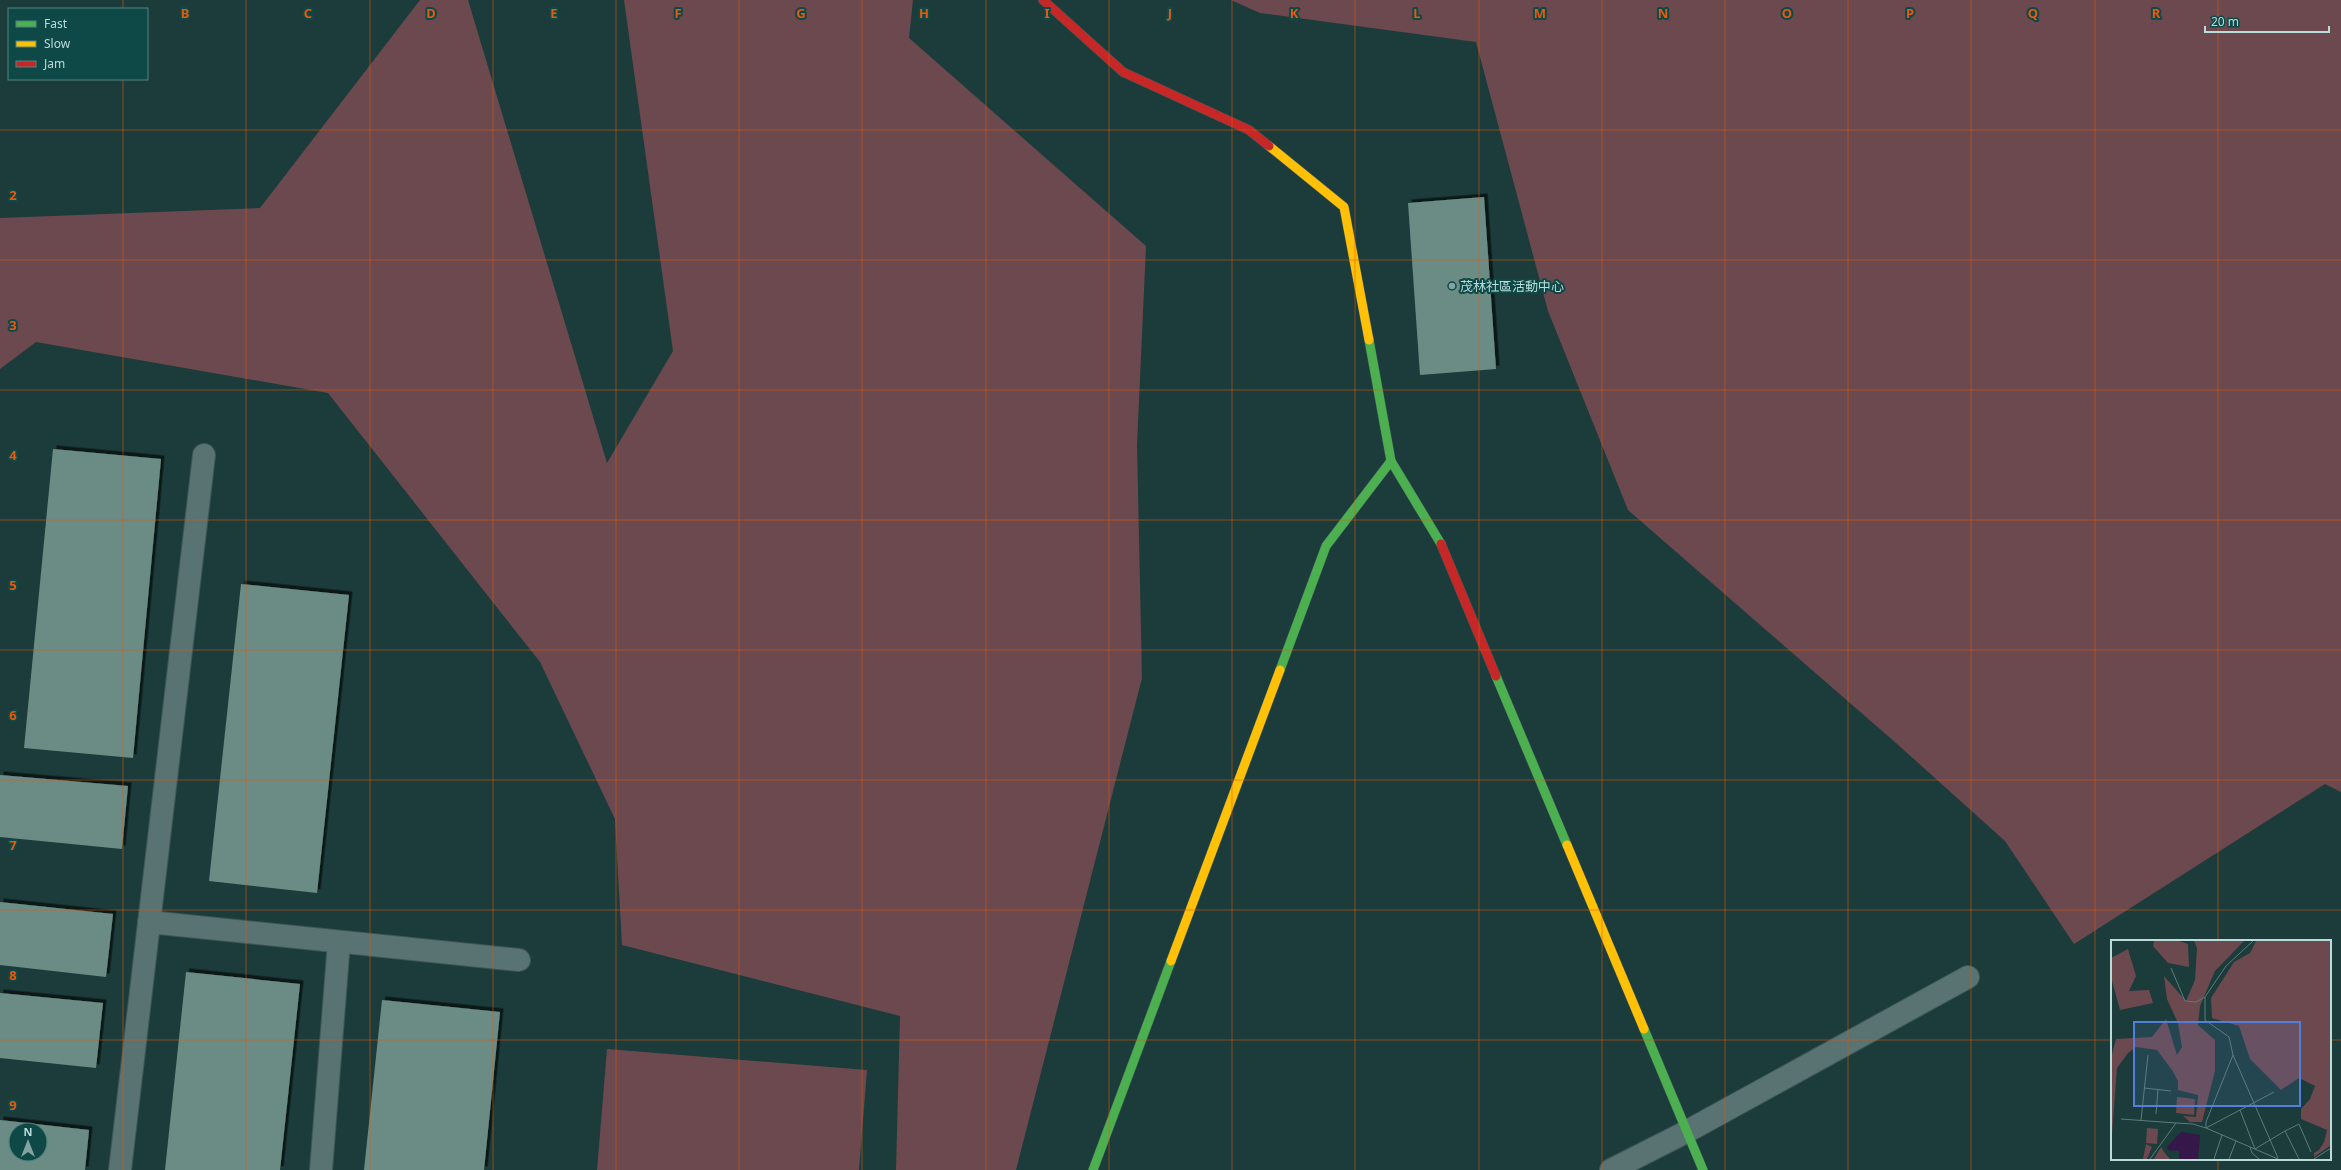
<svg xmlns="http://www.w3.org/2000/svg" width="2341" height="1170" viewBox="0 0 2341 1170" font-family="'Noto Sans','Noto Sans TC',sans-serif">
	<style>
		.green { fill: #6c494e }
		.building { fill: #6b8c85; fill-rule: evenodd; filter: url(#shadow) }
		.lines { fill: none; stroke-linecap: round; stroke-linejoin: round }
		.lane-casing { stroke: #3d5755; stroke-width: 24 }
		.street-casing { stroke: #3d5755; stroke-width: 24 }
		.fast-casing { stroke: #3d5755; stroke-width: 10 }
		.slow-casing { stroke: #3d5755; stroke-width: 10 }
		.jam-casing { stroke: #3d5755; stroke-width: 10 }
		.lane { stroke: #597372; stroke-width: 22 }
		.street { stroke: #597372; stroke-width: 22 }
		.fast { stroke: #4caf50; stroke-width: 9 }
		.slow { stroke: #ffc107; stroke-width: 9 }
		.jam { stroke: #c62828; stroke-width: 9 }
		.grid { fill: none; stroke: #e8590c; stroke-width: 1; stroke-opacity: 0.55 }
		.poi-dot { fill: #82a3a1; stroke: #0e4947; stroke-width: 1.5 }
		.labels { text-anchor: middle; dominant-baseline: central; stroke-width: 4; stroke-linejoin: round; paint-order: stroke }
		.poi-label { font-size: 13px; fill: #b9dbd9; stroke: #0e4947; text-anchor: start }
		.inset-road { fill: none; stroke: #5a7c7a; stroke-width: 1 }
		.view { fill: #547fd8; fill-opacity: 0.15; stroke: #547fd8; stroke-width: 2 }
		.inset-edge { fill: none; stroke: #b9dbd9; stroke-width: 2 }
		.grid-label { font-size: 13px; text-anchor: middle; font-weight: bold; fill: #e8590c; stroke: #0e4947; stroke-width: 4; stroke-linejoin: round; paint-order: stroke }
	</style>
	<defs>
		<filter id="shadow"><feDropShadow dx="3.5" dy="-3.5" stdDeviation="0" flood-color="#0009"/></filter>
	</defs>
	<rect width="100%" height="100%" fill="#1b3c3a"/>
	<g class="green">
		<path d="M420,0H468L607,463L673,351L624,0H913L909,38L1146,246L1137,445L1142,678L1016,1170H896L900,1016L622,945L615,819L540,662L328,393L36,342L0,369V218L260,208Z"/>
		<path d="M1231,0H2341V792L2325,784L2074,944L2005,841L1896,743L1628,510L1548,311L1476,42L1260,13Z"/>
		<path d="M607,1049L867,1070L859,1170H597Z"/>
	</g>
	<g class="building">
		<path d="M1484,197L1496,369L1420,375L1408,203Z"/>
		<path d="M53,449L161,459L133,758L24,748Z"/>
		<path d="M241,584L349,595L317,893L209,881Z"/>
		<path d="M0,775L128,786L122,849L0,837Z"/>
		<path d="M0,902L113,914L106,977L0,965Z"/>
		<path d="M186,972L300,984L280,1170H165Z"/>
		<path d="M0,993L103,1003L96,1068L0,1058Z"/>
		<path d="M382,1000L500,1012L484,1170H364Z"/>
		<path d="M0,1120L89,1130L85,1170H0ZM16,1130H40V1154H16Z"/>
	</g>
	<g class="lines">
		<defs>
			<g id="lane">
				<path d="M149,922L519,960"/>
				<path d="M1686,1132L1968,977"/>
				<path d="M120,1170L204,455"/>
				<path d="M321,1170L339,942"/>
			</g>
			<path id="street" d="M1611,1170L1686,1132"/>
			<g id="fast">
				<path d="M1369,340L1391,461L1441,544"/>
				<path d="M1280,670L1326,546L1391,461"/>
				<path d="M1496,676L1567,845"/>
				<path d="M1644,1029L1703,1170"/>
				<path d="M1093,1170L1171,961"/>
			</g>
			<g id="slow">
				<path d="M1269,146L1344,207L1369,340"/>
				<path d="M1567,845L1644,1029"/>
				<path d="M1171,961L1280,670"/>
			</g>
			<g id="jam">
				<path d="M1043,0L1123,72L1249,130L1269,146"/>
				<path d="M1441,544L1496,676"/>
			</g>
		</defs>
		<use href="#lane" class="lane-casing"/>
		<use href="#street" class="street-casing"/>
		<use href="#fast" class="fast-casing"/>
		<use href="#slow" class="slow-casing"/>
		<use href="#jam" class="jam-casing"/>
		<use href="#lane" class="lane"/>
		<use href="#street" class="street"/>
		<use href="#fast" class="fast"/>
		<use href="#slow" class="slow"/>
		<use href="#jam" class="jam"/>
	</g>
	<path class="grid" d="M123,0V9M246,0V1170M370,0V1170M493,0V1170M616,0V1170M739,0V1170M862,0V1170M986,0V1170M1109,0V1170M1232,0V1170M1355,0V1170M1479,0V1170M1602,0V1170M1725,0V1170M1848,0V1170M1971,0V1170M2095,0V1170M2218,0V941M123,79V1170M0,130H2341M0,260H2341M0,390H2341M0,520H2341M0,650H2341M0,780H2341M0,910H2341M0,1040H2112M2330,1040H2341M2218,1159V1170"/>
	<circle class="poi-dot" cx="1452" cy="286" r="4"/>
	<g class="labels">
		<g class="poi-label">
			<text x="1460" y="286">茂林社區活動中心</text>
		</g>
	</g>
	<g transform="translate(2111 940)">
		<rect width="220" height="220" fill="#1b3c3a"/>
		<path d="M43,1H68L77,4L78,27L57,23L42,6ZM83,1H133L104,31L89,66L87,85L104,100V131L91,182H79L72,176L85,177L87,155L67,150V141L61,130L46,110L25,107L17,113L6,128L0,207V118L5,99L41,97L55,79L66,115L71,107L67,83L56,59L53,36L75,61L84,40L86,8ZM145,1H220V205L203,217V213L208,210L213,202L216,190L190,179V169L199,159L204,146L188,138L170,150L139,119L128,86L101,78L100,58L123,22L139,13ZM17,9L25,36L18,51L38,50L42,63L9,70L0,37V18ZM66,157L84,159L83,175L65,173ZM36,188L47,189L46,204L35,203ZM35,204L41,207L36,219H32ZM50,207L53,212L59,219H43Z" fill="#6c494e"/>
		<path d="M70,192L89,195L87,219H68V211L57,210L56,207Z" fill="#35174a"/>
		<path class="inset-road" d="M142,1L115,26L94,57V80L118,97L122,115L167,218M60,28L74,61L85,62L94,57M33,148L60,151M129,170L144,209M45,174L47,149M10,179L65,183M30,180L37,115M95,188V182L122,115M95,188L163,152M174,191L188,184L200,212M139,207L141,213L148,219M144,209L174,191L188,219M39,219L65,183L82,184L95,188L167,219M103,219L111,195M118,219L125,201M203,219L220,208"/>
		<path class="view" d="M23,82H189V166H23Z"/>
		<rect width="220" height="220" class="inset-edge"/>
	</g>
	<g class="grid-label">
		<text x="185" y="18">B</text>
		<text x="308" y="18">C</text>
		<text x="431" y="18">D</text>
		<text x="554" y="18">E</text>
		<text x="678" y="18">F</text>
		<text x="801" y="18">G</text>
		<text x="924" y="18">H</text>
		<text x="1047" y="18">I</text>
		<text x="1170" y="18">J</text>
		<text x="1294" y="18">K</text>
		<text x="1417" y="18">L</text>
		<text x="1540" y="18">M</text>
		<text x="1663" y="18">N</text>
		<text x="1787" y="18">O</text>
		<text x="1910" y="18">P</text>
		<text x="2033" y="18">Q</text>
		<text x="2156" y="18">R</text>
		<text x="13" y="200">2</text>
		<text x="13" y="330">3</text>
		<text x="13" y="460">4</text>
		<text x="13" y="590">5</text>
		<text x="13" y="720">6</text>
		<text x="13" y="850">7</text>
		<text x="13" y="980">8</text>
		<text x="13" y="1110">9</text>
	</g>
	<rect x="8" y="8" width="140" height="72" fill="#0e4947" stroke="#528381"/>
	<rect x="16" y="21" width="20" height="6" fill="#4caf50" stroke="#528381"/>
	<text x="44" y="28" font-size="12" fill="#b9dbd9">Fast</text>
	<rect x="16" y="41" width="20" height="6" fill="#ffc107" stroke="#528381"/>
	<text x="44" y="48" font-size="12" fill="#b9dbd9">Slow</text>
	<rect x="16" y="61" width="20" height="6" fill="#c62828" stroke="#528381"/>
	<text x="44" y="68" font-size="12" fill="#b9dbd9">Jam</text>
	<g transform="translate(28 1142)"><circle r="19" fill="#0e4947" stroke="#528381"/>
	<path d="M0-3L7 15L0 10L-7 15Z" fill="#82a3a1"/>
	<text y="-6" font-size="11" font-weight="bold" text-anchor="middle" fill="#b9dbd9">N</text>
	</g>
	<path d="M2205 26v6h124v-6" fill="none" stroke="#b9dbd9" stroke-width="2"/>
	<text x="2211" y="26" font-size="12" fill="#b9dbd9" stroke="#0e4947" stroke-width="3" paint-order="stroke">20 m</text>
</svg>
